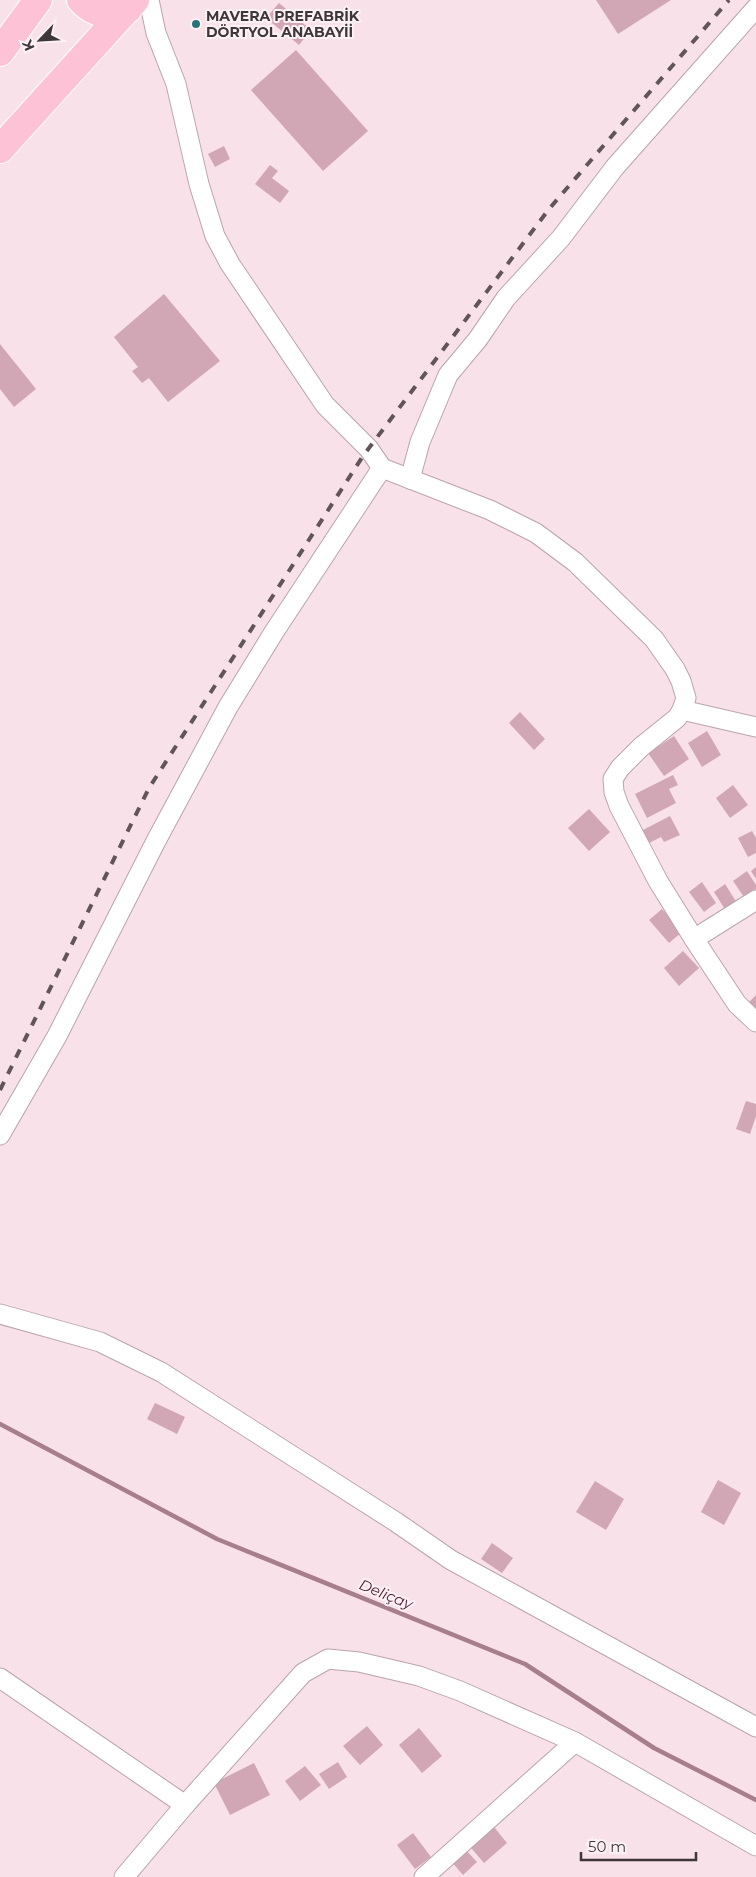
<svg xmlns="http://www.w3.org/2000/svg" width="756" height="1877" viewBox="0 0 756 1877" font-family="Montserrat,sans-serif">
	<style>
		.lines { fill: none; stroke-linecap: round; stroke-linejoin: round }
		.stream { stroke: #a67e8c; stroke-width: 4.5 }
		.building { fill: #d1a7b6 }
		.minor-casing { stroke: #baa4ab; stroke-width: 21 }
		.trunk-casing { stroke: #fff; stroke-width: 30 }
		.minor { stroke: #fff; stroke-width: 19 }
		.trunk { stroke: #fec2d7; stroke-width: 28 }
		.rail { stroke: #615559; stroke-width: 4; stroke-dasharray: 9 9; stroke-linecap: butt }
		.poi-dot { fill: #29727b; stroke: #fcf2f5; stroke-width: 2 }
		.labels { text-anchor: middle; dominant-baseline: central; stroke-width: 4; stroke-linejoin: round; paint-order: stroke }
		.poi-label { font-size: 14px; font-weight: bold; fill: #3f3639; stroke: #fcf2f5; text-anchor: start }
		.water-label { font-size: 15px; font-style: italic; fill: #552138; stroke: #fcf2f5 }
	</style>
	<rect width="100%" height="100%" fill="#f9e1e9"/>
	<g class="lines">
		<path class="stream" d="M0,1424L217,1539L525,1664L654,1748L756,1800"/>
	</g>
	<g class="building">
		<path d="M596,0H671L618,34Z"/>
		<path d="M279,3L311,30L299,45L266,18Z"/>
		<path d="M296,50L368,131L323,171L251,90Z"/>
		<path d="M224,146L230,159L215,167L208,154Z"/>
		<path d="M270,165L278,171L272,178L289,191L280,203L255,184Z"/>
		<path d="M164,294L220,361L168,402L149,378L142,383L132,371L138,367L114,337Z"/>
		<path d="M0,344L36,389L14,407L0,389Z"/>
		<path d="M520,712L545,739L534,750L509,723Z"/>
		<path d="M707,731L721,755L702,767L688,743Z"/>
		<path d="M674,736L689,759L664,776L648,753Z"/>
		<path d="M673,775L678,785L669,789L676,803L647,818L635,794Z"/>
		<path d="M733,785L748,805L730,818L716,798Z"/>
		<path d="M589,809L610,832L589,851L568,828Z"/>
		<path d="M670,816L680,835L664,842L661,837L647,844L641,831Z"/>
		<path d="M752,831L756,838V853L748,857L738,838Z"/>
		<path d="M756,867V879L751,871Z"/>
		<path d="M747,871L756,885V889L744,897L733,881Z"/>
		<path d="M702,882L716,903L704,912L689,892Z"/>
		<path d="M725,884L737,903L726,911L714,892Z"/>
		<path d="M662,909L682,932L669,943L649,920Z"/>
		<path d="M683,951L699,968L679,986L664,968Z"/>
		<path d="M756,995V1013L748,1003Z"/>
		<path d="M746,1101L756,1104V1116L750,1134L736,1129Z"/>
		<path d="M155,1403L185,1417L177,1434L147,1419Z"/>
		<path d="M718,1480L741,1493L724,1525L701,1512Z"/>
		<path d="M595,1481L624,1499L606,1530L576,1512Z"/>
		<path d="M492,1543L513,1558L502,1573L481,1559Z"/>
		<path d="M367,1726L383,1745L360,1765L343,1746Z"/>
		<path d="M419,1728L442,1756L422,1773L399,1745Z"/>
		<path d="M338,1762L347,1777L329,1789L319,1774Z"/>
		<path d="M254,1763L270,1795L230,1815L214,1783Z"/>
		<path d="M305,1766L321,1785L300,1801L285,1781Z"/>
		<path d="M490,1822L507,1843L484,1863L466,1842Z"/>
		<path d="M413,1833L431,1857L415,1869L397,1845Z"/>
		<path d="M463,1847L477,1862L463,1875L450,1860Z"/>
	</g>
	<g class="lines">
		<defs>
			<g id="minor">
				<path d="M149,0L156,33L176,84L199,184L215,236L230,264L325,405L369,449L382,468L490,510L536,533L575,562L654,639L675,669L681,681L686,698L682,710L677,718L641,747L620,768L613,779L614,792L619,806L658,881L694,939L737,1004L756,1022"/>
				<path d="M410,479L420,442L448,375L478,339L506,298L561,238L615,167L756,8"/>
				<path d="M682,710L756,727"/>
				<path d="M694,939L756,900"/>
				<path d="M0,1135L57,1036L156,841L228,707L274,632L382,468"/>
				<path d="M0,1314L100,1342L161,1372L396,1522L451,1560L756,1727"/>
				<path d="M0,1678L185,1805L124,1877"/>
				<path d="M185,1805L303,1673L328,1659L359,1662L419,1676L460,1691L575,1742L756,1846"/>
				<path d="M424,1877L575,1742"/>
			</g>
			<g id="trunk">
				<path d="M81,0C97,17 107,13 128,9"/>
				<path d="M0,52L38,0"/>
				<path d="M0,149L135,0"/>
			</g>
		</defs>
		<use href="#minor" class="minor-casing"/>
		<use href="#trunk" class="trunk-casing"/>
		<use href="#minor" class="minor"/>
		<use href="#trunk" class="trunk"/>
		<path class="rail" d="M0,1090L149,788L363,456L549,209L729,0"/>
	</g>
	<circle class="poi-dot" cx="196" cy="24" r="5"/>
	<g class="labels">
		<g class="poi-label">
			<text x="206" y="16">MAVERA PREFABRİK<tspan x="206" dy="16">DÖRTYOL ANABAYİİ</tspan></text>
		</g>
		<g class="water-label">
			<text transform="translate(386 1594) rotate(22)">Deliçay</text>
		</g>
	</g>
	<g transform="translate(40 40) rotate(245)" stroke="#fcf2f5" stroke-width="4" paint-order="stroke">
	<path d="M0-4L9 19L0 12L-9 19Z" fill="#3f3639"/>
	<text y="-8" font-size="14" font-weight="bold" text-anchor="middle" fill="#3f3639">K</text>
	</g>
	<path d="M581 1852v8h115v-8" fill="none" stroke="#3f3639" stroke-width="2.5"/>
	<text x="588" y="1852" font-size="15" fill="#3f3639" stroke="#fcf2f5" stroke-width="4" paint-order="stroke">50 m</text>
</svg>
